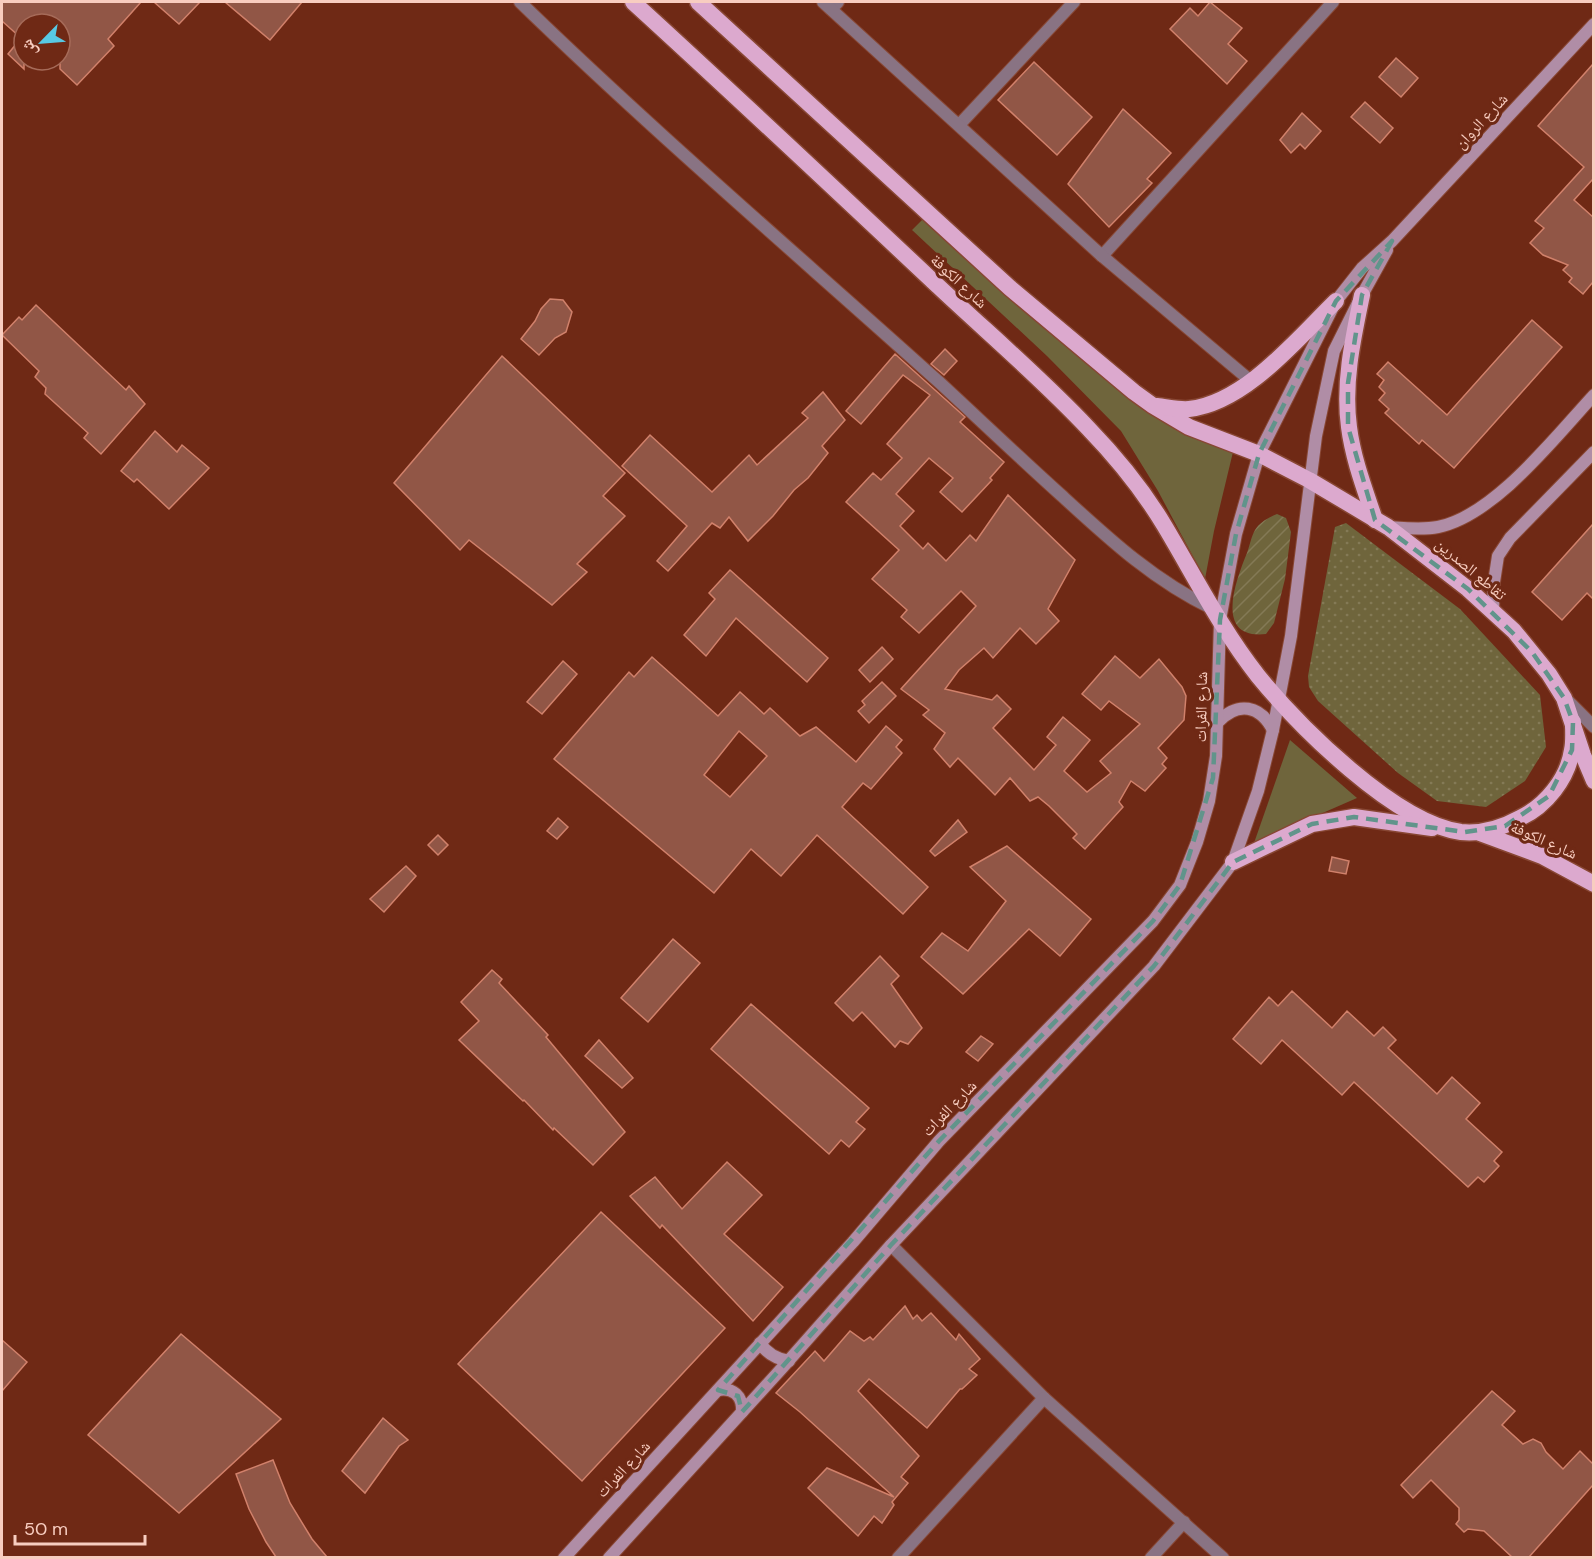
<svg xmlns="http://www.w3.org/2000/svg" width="1595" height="1559" viewBox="0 0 1595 1559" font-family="'DM Sans','Noto Naskh Arabic',sans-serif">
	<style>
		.grass { fill: url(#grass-dots) }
		.park { fill: #6f653c }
		.garden { fill: url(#garden-furrows) }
		.building { fill: #915646; stroke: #d1816b; stroke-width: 1.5; fill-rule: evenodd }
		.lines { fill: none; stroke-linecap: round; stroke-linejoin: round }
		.minor-casing { stroke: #884734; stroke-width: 14 }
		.tertiary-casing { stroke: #884734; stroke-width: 14 }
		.secondary-casing { stroke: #884734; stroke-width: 14 }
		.trunk-casing { stroke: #884734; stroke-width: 19 }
		.minor { stroke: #897383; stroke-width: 12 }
		.tertiary { stroke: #897383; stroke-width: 12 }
		.secondary { stroke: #b08da6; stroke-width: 12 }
		.trunk { stroke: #dca9ce; stroke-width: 16 }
		.marked { fill: none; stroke: #61948b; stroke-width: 4.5; stroke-dasharray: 12 8; stroke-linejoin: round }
		.labels { text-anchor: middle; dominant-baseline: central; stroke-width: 6; stroke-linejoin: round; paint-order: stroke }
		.street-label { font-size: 16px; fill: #f8cdc0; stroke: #6f2915 }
	</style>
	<defs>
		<pattern id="grass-dots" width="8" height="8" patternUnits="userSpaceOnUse" patternTransform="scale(1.5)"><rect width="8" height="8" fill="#6f653c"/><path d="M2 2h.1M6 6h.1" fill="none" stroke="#847a56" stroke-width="1.8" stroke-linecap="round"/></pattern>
		<pattern id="garden-furrows" width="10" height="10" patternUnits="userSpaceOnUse" patternTransform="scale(1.5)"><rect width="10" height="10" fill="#6f653c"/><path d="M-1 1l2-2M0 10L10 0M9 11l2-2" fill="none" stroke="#847a56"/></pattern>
	</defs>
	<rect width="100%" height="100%" fill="#6f2915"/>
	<path class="grass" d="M1346,523L1460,609L1540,695L1546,747L1525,781L1486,807L1437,801L1398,773L1318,701L1309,687L1308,676L1335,527Z"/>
	<g class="park">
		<path d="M924,218L1145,400L1233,452L1214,531L1205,579L1158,491L1121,431L1047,356L912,230Z"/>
		<path d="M1290,740L1357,798L1254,843Z"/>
	</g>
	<path class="garden" d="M1277,514L1286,518L1291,532L1285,579L1274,623L1266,634C1213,640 1236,580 1247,553C1250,545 1251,537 1255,530C1260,522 1268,518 1277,514Z"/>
	<g class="building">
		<path d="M2,2H141L108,39L114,46L77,85L60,69V24H24V69L8,54L21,38L2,21Z"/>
		<path d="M154,2H200L179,24Z"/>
		<path d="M225,2H302L270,40Z"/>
		<path d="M1210,2L1242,28L1228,44L1247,61L1227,84L1170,29L1190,8L1198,16Z"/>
		<path d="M1396,58L1418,78L1401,97L1379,77Z"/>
		<path d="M1034,62L1092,117L1057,155L998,100Z"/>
		<path d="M1593,64V179L1574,200L1593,217V282L1583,294L1569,282L1572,278L1563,270L1568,265L1543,255L1530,243L1544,228L1535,221L1584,167L1538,126Z"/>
		<path d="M1365,102L1393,128L1380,143L1351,117Z"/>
		<path d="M1123,109L1171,153L1147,179L1152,183L1109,227L1068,184Z"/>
		<path d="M1302,113L1321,131L1305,149L1300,144L1291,153L1280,140Z"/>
		<path d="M550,299L563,300L572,312L566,332L555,338L539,355L521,339L535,321L541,309Z"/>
		<path d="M36,305L126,390L129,386L145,404L101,454L84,438L88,433L45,394L46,388L35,377L39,371L2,335L19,317L22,320Z"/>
		<path d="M1532,320L1562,347L1454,468L1422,440L1419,444L1385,413L1389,409L1379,400L1385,393L1379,387L1384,380L1377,374L1388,362L1447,415Z"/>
		<path d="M945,349L957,361L944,375L931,364Z"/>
		<path d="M895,354L965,417L960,422L1004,462L990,478L992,480L962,512L940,492L953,478L929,458L896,494L914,511L900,526L923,549L928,543L946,561L970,535L976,541L1008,495L1075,560L1048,609L1059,621L1036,644L1020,628L993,658L984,648L959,670L945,689L992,700L997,695L1011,709L993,728L1034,770L1056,745L1047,737L1063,717L1090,740L1064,771L1087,792L1111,773L1100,761L1140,724L1109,701L1101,710L1082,694L1115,656L1140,678L1159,659L1182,687L1186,696L1184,720L1158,748L1167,758L1162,764L1166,768L1145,791L1131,781L1119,802L1123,807L1085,849L1073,838L1077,834L1049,806L1038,797L1030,801L1010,778L995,795L958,758L950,767L934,749L945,733L923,715L929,710L901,689L976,606L961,591L919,633L901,617L907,610L872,579L899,550L846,502L873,473L881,480L902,458L887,444L930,395L903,375L861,424L846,411Z"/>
		<path d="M502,356L625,473L603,496L625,516L577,564L587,572L552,605L469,540L460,550L394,483Z"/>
		<path d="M823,392L845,420L822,446L828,453L808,478L794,490L773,516L748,541L729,517L720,528L712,523L668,571L657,561L687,526L622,466L650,435L712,492L749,455L757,465L808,418L802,413Z"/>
		<path d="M155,431L177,452L182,445L209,468L169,509L137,479L134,482L121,471Z"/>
		<path d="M1593,524V599L1587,593L1562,620L1532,592Z"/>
		<path d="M730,570L828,658L807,682L736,618L706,656L684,635L715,599L709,593Z"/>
		<path d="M882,647L893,659L870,682L859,670Z"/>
		<path d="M652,657L718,716L740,692L764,714L770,708L800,736L816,727L856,762L886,726L902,740L896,747L902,753L871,789L863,783L842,807L928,887L903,914L817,835L781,876L751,849L714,893L554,759L629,672L634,677ZM739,731L767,756L730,797L704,775Z"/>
		<path d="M563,661L577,674L542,714L527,702Z"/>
		<path d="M882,682L896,696L869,723L858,711L865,705L862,701Z"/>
		<path d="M558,818L568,827L557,839L547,831Z"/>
		<path d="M958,820L967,832L935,856L930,851Z"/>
		<path d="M438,835L448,845L438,855L428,845Z"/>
		<path d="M1007,846L1091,919L1060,956L1029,929L963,994L921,957L942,933L968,951L1006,901L970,867Z"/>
		<path d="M1332,857L1349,861L1346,874L1329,871Z"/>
		<path d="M406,866L416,876L384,912L370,899Z"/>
		<path d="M673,939L700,963L648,1022L621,998Z"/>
		<path d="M880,956L899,976L891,984L922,1028L908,1044L900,1041L895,1047L862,1012L853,1021L835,1003Z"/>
		<path d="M492,970L502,979L499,983L548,1035L546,1037L625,1132L593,1165L554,1128L553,1130L524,1100L523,1101L459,1040L479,1021L461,1002Z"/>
		<path d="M1292,991L1332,1028L1347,1011L1374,1036L1383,1027L1396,1040L1388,1048L1437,1094L1452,1077L1480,1103L1466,1119L1502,1152L1494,1161L1499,1166L1484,1182L1478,1177L1468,1187L1354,1082L1342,1095L1282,1040L1261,1064L1233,1039L1269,997L1278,1006Z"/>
		<path d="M751,1004L869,1108L856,1122L865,1129L849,1147L841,1140L829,1154L711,1049Z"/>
		<path d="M981,1036L993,1044L978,1061L966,1052Z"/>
		<path d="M599,1040L633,1078L622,1088L585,1056Z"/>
		<path d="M727,1162L762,1195L724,1234L783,1287L753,1321L662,1225L660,1228L630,1196L655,1177L682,1209Z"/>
		<path d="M601,1212L725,1328L582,1481L458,1364Z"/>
		<path d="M905,1306L913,1319L917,1315L922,1321L931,1313L956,1340L959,1334L980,1359L969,1369L977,1375L962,1389H960L927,1428L869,1379L858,1391L919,1456L901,1477L908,1483L892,1502L894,1505L882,1523L874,1516L858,1536L808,1488L827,1468L894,1497L800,1412L776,1393L815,1351L824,1361L850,1331L864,1341L870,1337L873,1340Z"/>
		<path d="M181,1334L281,1419L179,1513L88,1435Z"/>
		<path d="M2,1340L27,1362L2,1391Z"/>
		<path d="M1492,1391L1515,1411L1502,1425L1523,1444L1533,1439L1541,1443L1546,1452L1563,1469L1580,1451L1593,1464V1485L1529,1557H1512L1484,1531L1468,1529L1464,1532L1456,1524L1459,1520V1508L1431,1480L1413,1498L1401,1485Z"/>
		<path d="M383,1418L408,1440L399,1446L365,1493L342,1471Z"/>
		<path d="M273,1460L290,1503L312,1539L327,1557H276L266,1542L249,1509L236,1474Z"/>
	</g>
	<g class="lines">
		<defs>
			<g id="minor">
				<path d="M520,2C655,133 799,256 939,382C980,420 1020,458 1061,495C1109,539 1154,581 1213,609"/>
				<path d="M831,9L838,2"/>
				<path d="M959,125L1074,2"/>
				<path d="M1102,256L1333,2"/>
				<path d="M1567,700L1594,727"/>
				<path d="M891,1245L1044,1398L1223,1558"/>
				<path d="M898,1558L1044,1398"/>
				<path d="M1151,1558L1184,1522"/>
			</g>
			<path id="tertiary" d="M823,2L1102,256L1252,382"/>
			<g id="secondary">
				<path d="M1388,527C1404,528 1422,530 1438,527C1494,516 1556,436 1594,395"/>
				<path d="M1493,611L1494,582L1498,556L1510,538L1594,452"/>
				<path d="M1218,722C1238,701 1260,705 1273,730"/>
				<path d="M760,1343C767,1354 777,1359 789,1361"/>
				<path d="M718,1390C733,1387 743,1396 742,1412"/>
				<path d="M564,1558L853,1242L939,1141L1153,921L1180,885L1197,842L1209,801L1216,756L1220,620L1236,534L1259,454L1336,301L1362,268L1392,241L1594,24"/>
				<path d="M609,1558L783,1367L891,1245L1154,966L1233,862L1258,791L1273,730L1291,636L1316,436L1334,351L1362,295L1387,250"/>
			</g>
			<g id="trunk">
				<path d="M633,2C735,95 837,191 938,286C988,333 1041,378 1088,428C1116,457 1143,490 1164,525C1194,575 1221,629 1258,676C1299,726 1395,823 1461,832C1482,834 1502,828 1520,818C1546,806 1568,778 1572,750C1574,741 1573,731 1573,722"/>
				<path d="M698,2L1010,288L1134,392L1152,405L1189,427L1259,454L1309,480L1388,527L1468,589L1514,631L1549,674L1564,698L1583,755L1594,781"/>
				<path d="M1362,295C1353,338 1343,383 1349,427C1353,459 1365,490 1375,520"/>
				<path d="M1157,406C1167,407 1179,410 1189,409C1245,403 1297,339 1336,301"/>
				<path d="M1480,833L1542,856L1594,884"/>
				<path d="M1233,862L1312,824L1354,817L1432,828"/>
			</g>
		</defs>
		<use href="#minor" class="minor-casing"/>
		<use href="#tertiary" class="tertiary-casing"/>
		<use href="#secondary" class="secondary-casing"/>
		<use href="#trunk" class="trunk-casing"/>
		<use href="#minor" class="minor"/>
		<use href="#tertiary" class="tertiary"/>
		<use href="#secondary" class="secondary"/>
		<use href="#trunk" class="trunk"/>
	</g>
	<path class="marked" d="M1392,241L1362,295L1348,383V427L1375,520L1468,589L1532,652L1564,698L1573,722L1572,750L1549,796L1505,826L1465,832L1354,817L1312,824L1233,862L1154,966L891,1245L742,1412L738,1396L718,1390L939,1141L1153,921L1180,885L1213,778L1220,620L1236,534L1259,454L1336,301Z"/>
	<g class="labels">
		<g class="street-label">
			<text transform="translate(1481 121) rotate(-47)">شارع الروان</text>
			<text transform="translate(959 281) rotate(43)">شارع الكوفة</text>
			<text transform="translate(1471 569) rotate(40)">تقاطع الصدرين</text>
			<text transform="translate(1201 707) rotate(-89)">شارع الفرات</text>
			<text transform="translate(1544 840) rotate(24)">شارع الكوفة</text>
			<text transform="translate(949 1108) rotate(-46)">شارع الفرات</text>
			<text transform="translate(623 1469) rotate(-47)">شارع الفرات</text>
		</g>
	</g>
	<rect width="1595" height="1559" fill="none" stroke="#f8cdc0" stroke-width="6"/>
	<g transform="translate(42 42) rotate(245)"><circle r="28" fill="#6f2915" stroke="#a66b59" stroke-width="1.5"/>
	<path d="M0-4.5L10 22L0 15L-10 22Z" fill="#58c9e4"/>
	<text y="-9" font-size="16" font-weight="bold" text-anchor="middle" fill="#f8cdc0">ش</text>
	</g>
	<path d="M15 1535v9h130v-9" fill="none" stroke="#f8cdc0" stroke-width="3"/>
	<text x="24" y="1535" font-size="18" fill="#f8cdc0" stroke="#6f2915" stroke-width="4.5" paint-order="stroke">50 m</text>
</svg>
